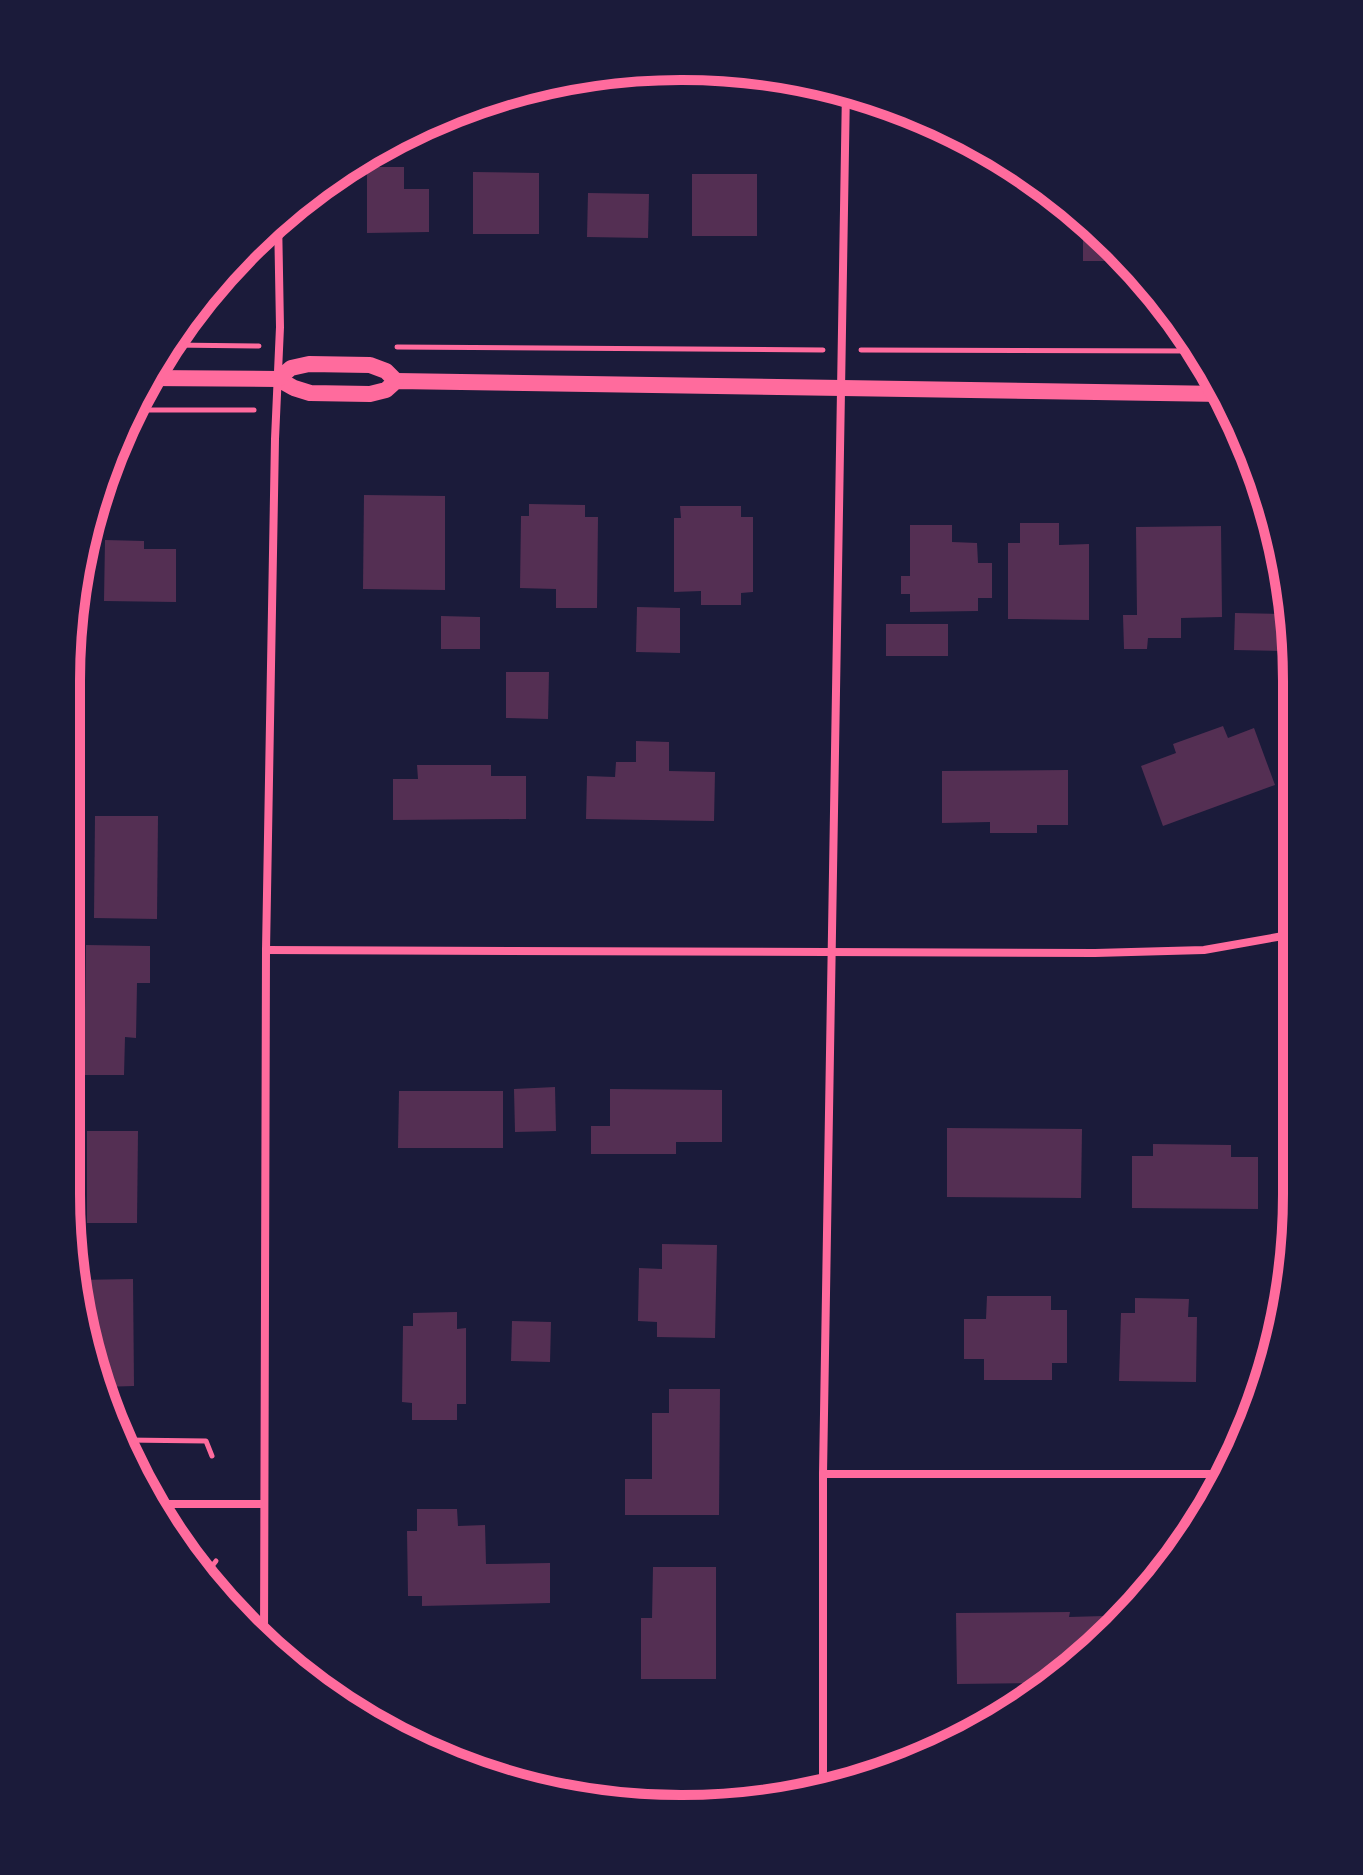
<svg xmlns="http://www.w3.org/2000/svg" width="1363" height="1875" viewBox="0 0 1363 1875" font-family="'Crimson Pro',serif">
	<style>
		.building { fill: #542f53 }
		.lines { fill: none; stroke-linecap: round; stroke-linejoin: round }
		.path { stroke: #ff6b9d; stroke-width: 5 }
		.minor { stroke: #ff6b9d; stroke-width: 8 }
		.secondary { stroke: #ff6b9d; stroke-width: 16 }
		.rim { fill: none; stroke: #ff6b9d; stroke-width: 10 }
	</style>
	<rect width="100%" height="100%" fill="#1b1b3a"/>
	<g class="building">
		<path d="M367,167H404V189H429V232L367,233Z"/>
		<path d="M473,172L539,173V234H473Z"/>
		<rect x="692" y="174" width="65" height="62"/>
		<path d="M588,193L649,194L648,238L587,237Z"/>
		<path d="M1083,219L1110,244L1129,261H1083Z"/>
		<path d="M364,495L445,496V590L363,589Z"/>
		<path d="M529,504L585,505V517H598L597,608H556V589L520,588L521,516H529Z"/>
		<path d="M680,506H741V517H753V592L741,593V605H701V591L674,592V518H681Z"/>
		<path d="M1020,523H1059V545L1089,544V620L1008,619V543H1020Z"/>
		<path d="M910,525H952V542L977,543L978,563H992V598H978V611L910,612V594H901V576H910Z"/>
		<path d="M1221,526L1222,617L1181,618V638H1148L1147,649H1124L1123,615H1137L1136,527Z"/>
		<path d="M105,540L144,541V549H176V602L104,601Z"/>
		<path d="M637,607L680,608V653L636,652Z"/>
		<path d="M1235,613L1281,614L1280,651L1234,650Z"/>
		<path d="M441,616L480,617V649H441Z"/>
		<rect x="886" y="624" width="62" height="32"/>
		<path d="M506,672H549L548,719L506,718Z"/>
		<path d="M1223,726L1228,738L1254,728L1275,785L1163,826L1141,766L1176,753L1173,744Z"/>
		<path d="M636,741L669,742V771L715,772L714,821L586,819L587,776L615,777L616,762H636Z"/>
		<path d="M417,765H491V776H526V819L393,820V779H418Z"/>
		<path d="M1068,770V825H1037V833H990V822L942,823V771Z"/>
		<path d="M95,816H158L157,919L94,918Z"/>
		<path d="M86,945L150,946V983H137L136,1038L125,1037L124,1075H84Z"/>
		<path d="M555,1087L556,1131L515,1132L514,1089Z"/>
		<path d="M610,1089L722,1090V1142H676V1154H591V1126H610Z"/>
		<path d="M399,1091H503V1148H398Z"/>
		<path d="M947,1128L1082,1129L1081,1198L947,1197Z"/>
		<path d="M87,1131H138L137,1223H87Z"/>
		<path d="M1153,1144L1231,1145V1157H1258V1209L1132,1208V1156H1153Z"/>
		<path d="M662,1244L717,1245L715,1338L657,1337V1322L638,1321L639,1268L662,1269Z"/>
		<path d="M133,1279L134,1386L102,1387L87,1353L77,1280Z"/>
		<path d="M987,1296H1051V1310H1067V1363H1052V1380H984V1359H964V1319H986Z"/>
		<path d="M1135,1298L1189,1299L1188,1317H1197L1196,1382L1119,1381L1121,1313H1135Z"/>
		<path d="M457,1312V1329L466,1328V1404H457V1420H412V1403L402,1402L403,1326H413V1313Z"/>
		<path d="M512,1321L551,1322L550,1362L511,1361Z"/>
		<path d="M669,1389H720L719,1515H625V1479H652V1413H669Z"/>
		<path d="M417,1509H457L458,1526L485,1525L486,1564L550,1563V1603L422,1606V1596H408L407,1531H417Z"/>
		<path d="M653,1567H716V1679H641V1618H652Z"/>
		<path d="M1070,1612L1069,1617L1104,1616L1105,1638L1087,1657L1044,1683L957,1684L956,1613Z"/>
	</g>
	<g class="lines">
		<g class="path">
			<path d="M172,345L259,346"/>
			<path d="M397,347L823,350"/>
			<path d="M861,350L1194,351"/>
			<path d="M135,410H254"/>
			<path d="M1224,423L1238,425"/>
			<path d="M126,1440L206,1441L212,1456"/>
			<path d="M205,1575L216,1561"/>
		</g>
		<g class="minor">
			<path d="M266,950L1095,953L1204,950L1283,936L1294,932"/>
			<path d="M823,1474H1228"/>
			<path d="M155,1504H264"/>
			<path d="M264,1643L266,950L275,439L280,327L278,217"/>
			<path d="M823,1787V1474L846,89"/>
		</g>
		<g class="secondary">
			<path d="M147,378L278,379L294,388L310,393L370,394L386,390L396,381L1223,394"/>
			<path d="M278,379L291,368L309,364L370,365L386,371L396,381"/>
		</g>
	</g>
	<path d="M0 0H1363V1875H0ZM681 80H682A601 601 0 0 1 1283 681V1194A601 601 0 0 1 682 1795H681A601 601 0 0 1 80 1194V681A601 601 0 0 1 681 80Z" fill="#1b1b3a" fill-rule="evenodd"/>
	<path class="rim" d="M681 80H682A601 601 0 0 1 1283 681V1194A601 601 0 0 1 682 1795H681A601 601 0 0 1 80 1194V681A601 601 0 0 1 681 80Z"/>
</svg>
